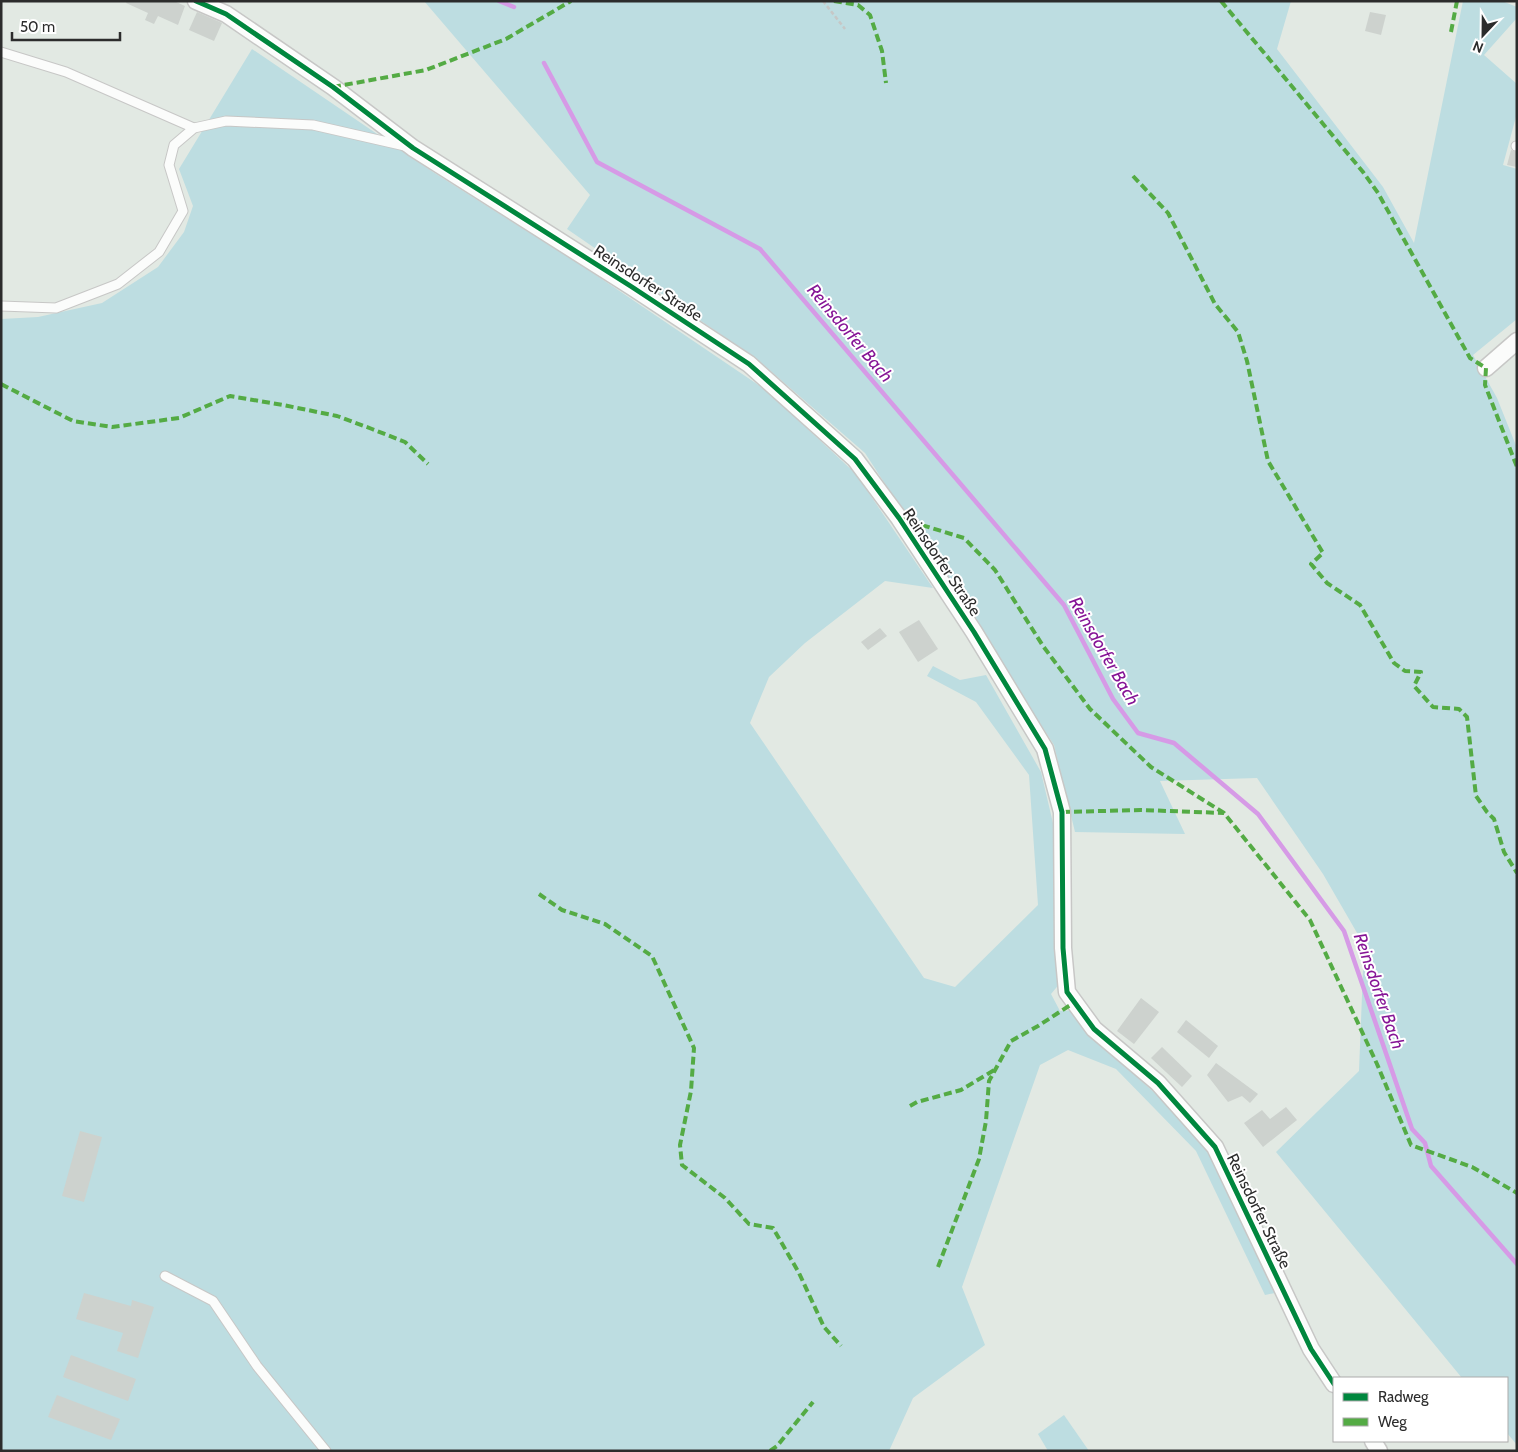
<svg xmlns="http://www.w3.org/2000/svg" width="1518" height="1452" viewBox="0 0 1518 1452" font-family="Cabin,sans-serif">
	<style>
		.green { fill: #bddde1 }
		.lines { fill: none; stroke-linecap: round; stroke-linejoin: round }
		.stream { stroke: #d69ae6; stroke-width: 4.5 }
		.building { fill: #cdd2ce }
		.lane-casing { stroke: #c7c7c6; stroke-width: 11 }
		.street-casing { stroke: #c7c7c6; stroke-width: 19 }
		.path { stroke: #c6c7c6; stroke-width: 2.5; stroke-dasharray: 4 2.5; stroke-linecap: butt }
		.lane { stroke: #fbfcfb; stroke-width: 9 }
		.street { stroke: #fbfcfb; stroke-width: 16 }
		.quiet { stroke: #54ab44; stroke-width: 4; stroke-dasharray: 8 4; stroke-linecap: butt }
		.cycleway-casing { stroke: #fff; stroke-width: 8 }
		.cycleway { stroke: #00873e; stroke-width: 5 }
		.labels { text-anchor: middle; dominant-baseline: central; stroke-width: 4; stroke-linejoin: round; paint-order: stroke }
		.street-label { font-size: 16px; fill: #2c2c2c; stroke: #fff }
		.water-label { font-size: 18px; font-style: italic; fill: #861596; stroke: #fff }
	</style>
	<rect width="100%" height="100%" fill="#e2e9e3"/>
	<g class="green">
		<path d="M424,1H1291L1277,49L1383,187L1414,243L1463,1H1502L1517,7V18L1484,55L1517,84V113L1503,165L1517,169V319L1473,355L1497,398L1517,448V1445L1507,1433V1378H1462L1276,1152L1359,1071L1364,945L1323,874L1257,778L1160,781L1185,834L1075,832L1054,745L865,453L758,360L567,229L590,195Z"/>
		<path d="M252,49L433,172L587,269L766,390L856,474L933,588L885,581L805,643L769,677L750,723L924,978L955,987L1038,905L1029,775L976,702L927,676L933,666L960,680L986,675L1041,772L1056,836L1061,982L1051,994L1060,1011L1076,1010L1090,1035L1176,1112L1211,1154L1275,1293L1265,1295L1196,1151L1116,1069L1068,1050L1040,1065L962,1287L985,1345L913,1398L889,1451H1V319L38,317L102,303L158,267L184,232L193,206L179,169Z"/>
		<path d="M1064,1415L1089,1451H1048L1038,1434Z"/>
	</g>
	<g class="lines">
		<g class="stream">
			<path d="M499,1L514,7"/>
			<path d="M544,63L597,162L760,249L1064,605L1113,699L1138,733L1174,743L1258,814L1344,931L1412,1129L1425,1143L1431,1166L1517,1264"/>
		</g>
	</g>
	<g class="building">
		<path d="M127,1H174L185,6L178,25L158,16L154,24L145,20L148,13L126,3Z"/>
		<path d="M197,12L222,23L214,41L189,30Z"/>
		<path d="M1370,12L1386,15L1381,35L1365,31Z"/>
		<path d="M1511,150L1517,152V167L1507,165Z"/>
		<path d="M919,620L938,649L918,662L899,632Z"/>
		<path d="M880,628L887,636L868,650L861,642Z"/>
		<path d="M1141,998L1159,1012L1134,1044L1117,1031Z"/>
		<path d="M1186,1020L1218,1046L1209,1058L1177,1032Z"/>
		<path d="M1162,1047L1192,1076L1182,1087L1151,1058Z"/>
		<path d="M1216,1063L1258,1094L1250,1103L1242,1096L1228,1102L1207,1075Z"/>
		<path d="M1286,1107L1297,1120L1263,1147L1244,1123L1262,1110L1270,1119Z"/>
		<path d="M80,1131L102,1137L84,1202L62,1196Z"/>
		<path d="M84,1293L131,1306L132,1300L154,1307L138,1358L117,1351L123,1333L76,1319Z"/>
		<path d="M71,1355L136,1379L128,1401L63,1377Z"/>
		<path d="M57,1395L120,1419L111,1440L48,1417Z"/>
	</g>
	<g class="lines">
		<defs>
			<g id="lane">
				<path d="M1,52L66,72L194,128"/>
				<path d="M1516,146H1517"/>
				<path d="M1,306L56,308L118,284L159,252L183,211L169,165L174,145L194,128L226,121L313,125L405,146"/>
				<path d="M165,1276L213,1301L257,1366L326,1451"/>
			</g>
			<g id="street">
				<path d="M196,1L226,14L333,87L413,148L632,287L749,364L855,459L899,518L974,632L1045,749L1062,812L1063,948L1067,992L1094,1029L1158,1083L1215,1147L1311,1349L1334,1384"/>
				<path d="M1486,368L1517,341"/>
				<path d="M1373,1441L1379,1451"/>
			</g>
		</defs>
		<use href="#lane" class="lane-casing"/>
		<use href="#street" class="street-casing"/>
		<path class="path" d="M823,1L845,29"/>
		<use href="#lane" class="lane"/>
		<use href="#street" class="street"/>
		<g class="quiet">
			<path d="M834,1L858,5L870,15L882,51L886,83"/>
			<path d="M1221,1L1363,172L1378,193L1470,358L1486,368L1485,385L1517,467"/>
			<path d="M1451,32L1457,1"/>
			<path d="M333,87L426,70L506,39L571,1"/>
			<path d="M1133,176L1168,213L1215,304L1238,332L1247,361L1268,461L1323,553L1311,564L1327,583L1360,605L1394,663L1405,671L1421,672L1414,686L1433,707L1459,709L1467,717L1476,796L1487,812L1494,819L1504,852L1517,873"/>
			<path d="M1,384L73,421L112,427L179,418L230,396L283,405L337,416L372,429L405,442L428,464"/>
			<path d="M899,518L964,538L995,570L1043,646L1090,709L1151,767L1224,813L1310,920L1377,1064L1411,1145L1472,1167L1517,1193"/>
			<path d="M1062,812L1141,810L1224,813"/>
			<path d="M539,894L562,910L605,924L652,956L694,1048L691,1091L680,1145L682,1165L725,1198L749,1224L773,1228L799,1273L824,1327L841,1346"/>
			<path d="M910,1106L917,1102L961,1090L996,1069"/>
			<path d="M938,1267L979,1159L986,1121L989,1081L1011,1041L1038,1026L1075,1002"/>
			<path d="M770,1451L777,1446L813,1402"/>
		</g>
		<defs>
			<path id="cycleway" d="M196,1L226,14L333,87L413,148L632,287L749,364L855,459L899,518L974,632L1045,749L1062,812L1063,948L1067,992L1094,1029L1158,1083L1215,1147L1311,1349L1334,1384"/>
		</defs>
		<use href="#cycleway" class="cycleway-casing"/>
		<use href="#cycleway" class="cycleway"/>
	</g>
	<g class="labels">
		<g class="street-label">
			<text transform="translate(648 283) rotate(33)">Reinsdorfer Straße</text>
			<text transform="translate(942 562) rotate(56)">Reinsdorfer Straße</text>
			<text transform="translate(1259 1211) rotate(64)">Reinsdorfer Straße</text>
		</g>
		<g class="water-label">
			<text transform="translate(850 333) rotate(50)">Reinsdorfer Bach</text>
			<text transform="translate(1104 651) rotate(60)">Reinsdorfer Bach</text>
			<text transform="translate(1379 991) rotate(71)">Reinsdorfer Bach</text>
		</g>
	</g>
	<rect width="1518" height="1452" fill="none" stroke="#2c2c2c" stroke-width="5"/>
	<rect x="1333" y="1377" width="175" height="65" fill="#ffffff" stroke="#ababab"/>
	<rect x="1343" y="1393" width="25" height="8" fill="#00873e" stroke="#ababab"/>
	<text x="1378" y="1402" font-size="15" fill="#2c2c2c">Radweg</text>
	<rect x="1343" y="1418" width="25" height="8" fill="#54ab44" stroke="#ababab"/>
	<text x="1378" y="1427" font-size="15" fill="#2c2c2c">Weg</text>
	<g transform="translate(1483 35) rotate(202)" stroke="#ffffff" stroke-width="4" paint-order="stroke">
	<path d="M0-4L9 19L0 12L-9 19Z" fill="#2c2c2c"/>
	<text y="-8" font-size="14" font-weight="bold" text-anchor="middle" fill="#2c2c2c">N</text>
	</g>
	<path d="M12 32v8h108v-8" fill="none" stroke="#2c2c2c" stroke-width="2.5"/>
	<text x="20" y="32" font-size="15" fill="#2c2c2c" stroke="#ffffff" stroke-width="4" paint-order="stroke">50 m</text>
</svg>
